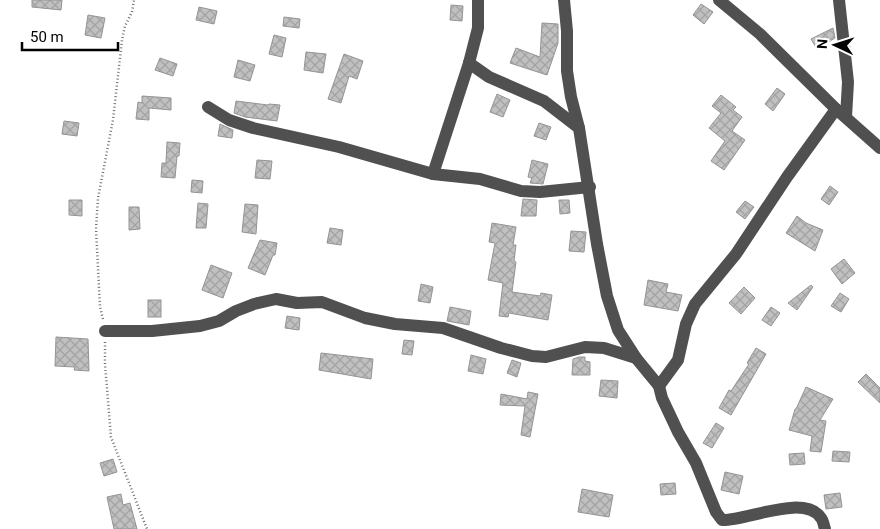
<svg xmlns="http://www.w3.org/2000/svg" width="880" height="529" viewBox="0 0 880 529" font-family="Roboto,sans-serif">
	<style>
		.building { fill: url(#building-cross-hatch); stroke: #949494 }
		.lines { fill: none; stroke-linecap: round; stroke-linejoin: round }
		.path { stroke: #727272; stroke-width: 2.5; stroke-dasharray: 1 2.5; stroke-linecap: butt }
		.minor { stroke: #505050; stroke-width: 12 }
	</style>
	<defs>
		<pattern id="building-cross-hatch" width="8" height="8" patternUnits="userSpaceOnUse" patternTransform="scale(1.25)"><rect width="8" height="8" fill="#c0c0c0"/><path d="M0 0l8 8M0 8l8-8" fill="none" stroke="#a3a3a3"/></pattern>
	</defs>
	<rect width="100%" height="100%" fill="#fff"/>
	<g class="building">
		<path d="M32,0H62L61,10L32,7Z"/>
		<path d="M701,4L713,12L704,24L693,15Z"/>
		<path d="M451,5L463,6L462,21L450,20Z"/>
		<path d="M199,7L217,11L214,24L196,20Z"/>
		<path d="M88,15L105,18L101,38L85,35Z"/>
		<path d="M284,17L300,19L299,28L283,26Z"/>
		<path d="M542,23L558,24V43L547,75L510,63L516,48L540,57Z"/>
		<path d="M833,28L835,38L817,49L811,39Z"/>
		<path d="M274,35L286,38L282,57L269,54Z"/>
		<path d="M306,52L326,54L323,73L304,70Z"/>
		<path d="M344,54L363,61L357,79L349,76L341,103L328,99Z"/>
		<path d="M160,58L177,64L173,76L155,70Z"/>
		<path d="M238,60L255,65L250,81L234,77Z"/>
		<path d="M777,88L785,94L773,111L765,104Z"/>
		<path d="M497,94L510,100L503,117L490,112Z"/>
		<path d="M721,95L736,107L733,110L742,117L732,131L745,140L724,170L711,161L725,141L709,128L721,113L712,106Z"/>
		<path d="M142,96L171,98V110L149,108V120L136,119L138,102L142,103Z"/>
		<path d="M236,101L268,105L269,104L280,105L277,121L245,117L234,113Z"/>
		<path d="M64,121L79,123L77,136L62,134Z"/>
		<path d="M539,123L551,127L546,140L534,136Z"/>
		<path d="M220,124L233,130L232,138L218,136Z"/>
		<path d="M167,142L180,143L179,156H177L175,178L161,177L162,163H166Z"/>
		<path d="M257,160L272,161L270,179L255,178Z"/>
		<path d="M532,160L548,164L543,184L530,183L532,178L528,177Z"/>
		<path d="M192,180L203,181L202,193L191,192Z"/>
		<path d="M830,186L838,192L829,205L821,199Z"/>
		<path d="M523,199L537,200L536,216H521Z"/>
		<path d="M69,200H82V216L69,215Z"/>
		<path d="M559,200H569L570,213L560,214Z"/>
		<path d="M745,201L754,207L745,219L736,212Z"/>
		<path d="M198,203L208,204L206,228H196Z"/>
		<path d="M245,204L258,205L256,234L242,232Z"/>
		<path d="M129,207H139L140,229L129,230Z"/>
		<path d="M797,216L806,223L823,230L815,251L786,233Z"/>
		<path d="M492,223L516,227L513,245H516L514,261L516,262L512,292L540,296L541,293L552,295L548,320L509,313L508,317L499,316L503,283L488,280L495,243L489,242Z"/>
		<path d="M330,228L343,230L341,245L327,243Z"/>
		<path d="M571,231L586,232L584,252L569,251Z"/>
		<path d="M260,240L277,243L275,255H273L265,275L248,268Z"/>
		<path d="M844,259L855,273L842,284L831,269Z"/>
		<path d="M211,265L232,273L223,298L202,290Z"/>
		<path d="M648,280L668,284L666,292L682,295L678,311L644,305Z"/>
		<path d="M421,284L433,287L430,303L418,301Z"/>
		<path d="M811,285L813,287L797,310L788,303Z"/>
		<path d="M744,287L755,298L741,314L729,303Z"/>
		<path d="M840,293L849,299L841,312L831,306Z"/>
		<rect x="148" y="300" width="13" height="17"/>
		<path d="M450,307L471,311L469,325L447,321Z"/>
		<path d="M771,307L780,313L771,326L762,320Z"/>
		<path d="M287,316L300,318L299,330L285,328Z"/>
		<path d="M56,337L88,339L89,371L74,370L75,367L55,366Z"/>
		<path d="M404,340L414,341L412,355L402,354Z"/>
		<path d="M756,348L766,354L731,415L719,408L729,390L731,391L749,364L747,363Z"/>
		<path d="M321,353L373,359L371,379L319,370Z"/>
		<path d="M471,355L486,359L483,374L468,371Z"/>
		<path d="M579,357H585V361L590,362V375H572L573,359Z"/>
		<path d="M512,360L521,363L517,377L507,373Z"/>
		<path d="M866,374L880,388V403L858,382Z"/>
		<path d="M601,380L618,381L617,398L599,396Z"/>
		<path d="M806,387L833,399L820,420L826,421L821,452L810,451L812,436L789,430L795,409H796Z"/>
		<path d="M528,392L538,394L530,437L521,435L525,406L500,405L501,394L527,399Z"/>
		<path d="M716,423L724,428L712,448L703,443Z"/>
		<path d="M833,451L850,452L849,462L832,461Z"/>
		<path d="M804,453L805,464L790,465L789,454Z"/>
		<path d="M113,459L117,472L104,476L100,463Z"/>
		<path d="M725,472L743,476L739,494L721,490Z"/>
		<path d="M675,483L676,494L661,495L660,484Z"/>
		<path d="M582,489L613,495L609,517L578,512Z"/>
		<path d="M840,493L842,507L826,509L824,495Z"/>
		<path d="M121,494L123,505L130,503L137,529H114L107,497Z"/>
	</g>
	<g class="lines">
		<g class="path">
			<path d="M103,319L100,307L96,229L98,198L113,120L122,40L125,26L132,12L134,0"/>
			<path d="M105,342V364L111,437L147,529"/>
		</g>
		<g class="minor">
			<path d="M564,0L567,31V71L571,97L579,128L597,244L607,296L618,330L636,358L659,386L662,398L678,432L696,463L716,512L722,520C746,521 805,493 821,518C823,520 824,526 825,529"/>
			<path d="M719,0L760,34L836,109L880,148"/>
			<path d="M839,0L848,82L846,117"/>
			<path d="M469,63L489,77L544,101L579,128"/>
			<path d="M208,107L229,120L253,128L339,147L433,174L480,179L521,191L540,192L590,187"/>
			<path d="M433,174L469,63L478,28V0"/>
			<path d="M105,331H152L200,326L219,321L236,311L254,304L276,299L297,303L322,302L365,318L395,324L443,328L501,348L532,356L546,357L585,347L604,348L636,358"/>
			<path d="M659,386L678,360L686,324L695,304L736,254L787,177L836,109"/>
		</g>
	</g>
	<g transform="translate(835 45) rotate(274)" stroke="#ffffff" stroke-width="4" paint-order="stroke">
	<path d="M0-4L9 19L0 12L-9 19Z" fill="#000000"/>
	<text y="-8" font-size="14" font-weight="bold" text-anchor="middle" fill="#000000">N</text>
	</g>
	<path d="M22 42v8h96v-8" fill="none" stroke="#000000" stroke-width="2.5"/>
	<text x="30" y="42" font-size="15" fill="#000000" stroke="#ffffff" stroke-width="4" paint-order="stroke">50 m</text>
</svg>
